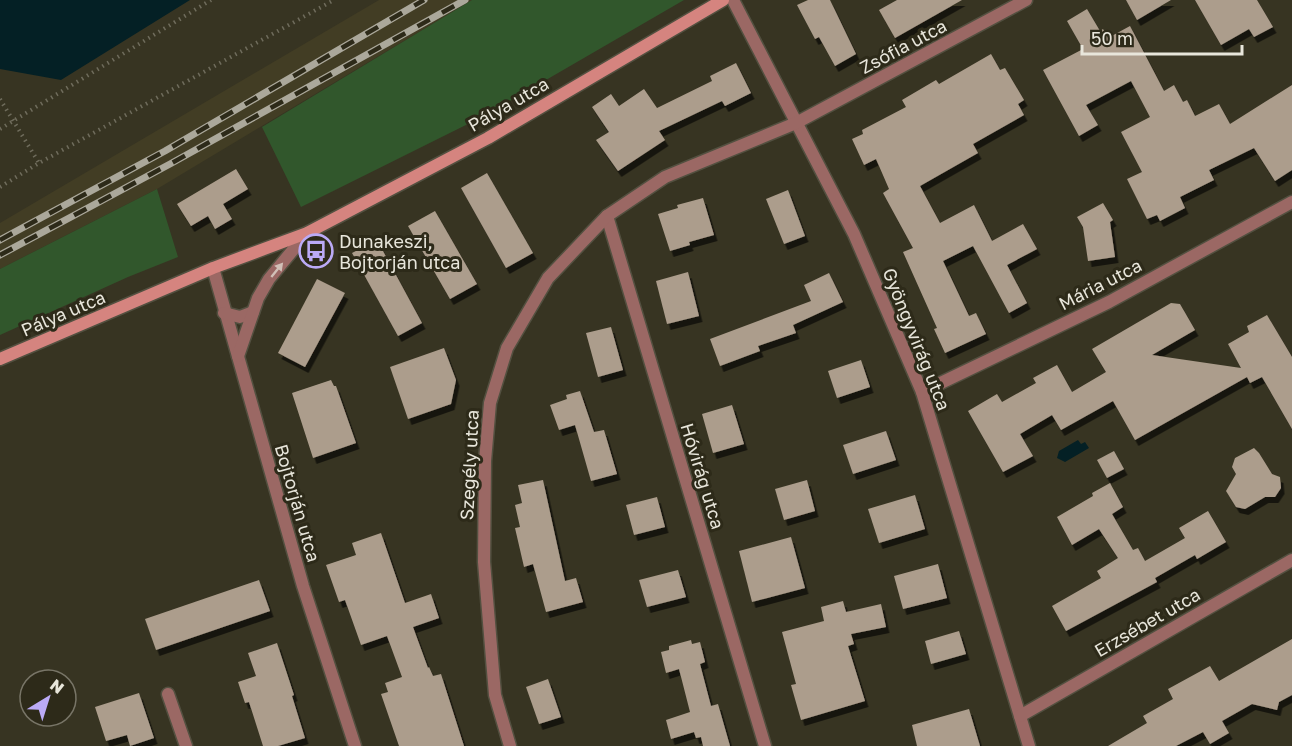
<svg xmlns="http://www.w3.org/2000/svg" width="1292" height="746" viewBox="0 0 1292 746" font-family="'Golos Text',sans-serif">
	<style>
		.built { fill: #423d24 }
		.green { fill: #31572c }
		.water { fill: #042025 }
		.building { fill: #ac9d8c; filter: url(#shadow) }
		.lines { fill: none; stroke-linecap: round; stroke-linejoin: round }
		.street-casing { stroke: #535040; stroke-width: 15 }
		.secondary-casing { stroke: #535040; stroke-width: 15 }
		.path { stroke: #6f6c5c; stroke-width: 4; stroke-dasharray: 1.5 4.5; stroke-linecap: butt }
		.street { stroke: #9b6864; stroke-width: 12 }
		.secondary { stroke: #d5847f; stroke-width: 12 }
		.rail-casing { stroke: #aba89b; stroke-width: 7 }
		.rail { stroke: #2d2a19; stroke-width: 4.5; stroke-dasharray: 14; stroke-linecap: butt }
		.oneway { fill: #d1c0b7 }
		.labels { text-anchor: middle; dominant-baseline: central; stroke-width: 6; stroke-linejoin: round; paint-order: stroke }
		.street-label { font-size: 18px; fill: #e8e6db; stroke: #2d2a19 }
		.poi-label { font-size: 18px; fill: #e8e6db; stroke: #2d2a19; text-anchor: start }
	</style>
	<defs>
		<filter id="shadow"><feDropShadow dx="3.5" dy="6" stdDeviation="0" flood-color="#0009"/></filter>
	</defs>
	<rect width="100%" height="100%" fill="#373422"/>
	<path class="built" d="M379,0H472L157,189L0,269V223Z"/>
	<g class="green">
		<path d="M472,0H684L482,117L301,207L262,127Z"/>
		<path d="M157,189L178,257L128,277L0,335V269Z"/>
	</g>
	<g class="water">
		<path d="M0,0H190L61,80L0,69Z"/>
		<path d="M1078,440L1081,444L1085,442L1089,448L1065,462L1057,458L1059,451Z"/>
	</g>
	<g class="building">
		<path d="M808,0H830L856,54L835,66L819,37L815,39L797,5Z"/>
		<path d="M897,0H962L895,38L879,10Z"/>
		<path d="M1126,0H1171L1137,20Z"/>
		<path d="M1195,0H1257L1273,27L1254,37L1249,29L1221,45Z"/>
		<path d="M1087,9L1100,31L1103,29L1108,38L1130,26L1164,91L1174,85L1183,102L1187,100L1195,116L1219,104L1230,124L1292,85V170L1275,181L1254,148L1209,170L1214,180L1180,197L1185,208L1160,221L1157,215L1147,219L1127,179L1142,172L1121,132L1150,117L1131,81L1086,105L1098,125L1079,136L1043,70L1083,49L1067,21Z"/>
		<path d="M991,54L1000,70L1005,68L1024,100L1018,104L1024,115L973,144L978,153L920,186L940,223L974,205L992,241L1023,224L1037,249L1007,265L1027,303L1009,313L973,246L943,261L969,316L976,313L986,334L945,353L934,329L937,328L903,252L913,248L883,193L889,189L876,159L864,165L852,139L863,134L862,130L906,107L902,100L936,80L939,84Z"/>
		<path d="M736,63L751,93L725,106L722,101L659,131L665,140L618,171L596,140L609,132L592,107L611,94L619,106L644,89L657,108L712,81L710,76Z"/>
		<path d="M236,169L248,189L223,204L232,219L215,229L208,216L191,226L177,204Z"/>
		<path d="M487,173L533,253L506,268L461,188Z"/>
		<path d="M788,190L805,236L784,244L766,199Z"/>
		<path d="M703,198L714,235L689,242L690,245L670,251L658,214L678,208L677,205Z"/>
		<path d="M1103,203L1113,220L1110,222L1115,257L1088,261L1083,227L1077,217Z"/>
		<path d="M435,211L477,284L450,299L408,226Z"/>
		<path d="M377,240L422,323L398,336L352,253Z"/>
		<path d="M688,272L699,316L667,324L656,281Z"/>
		<path d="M829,273L843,302L793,325L796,333L758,346L760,351L720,366L710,339L811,301L804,285Z"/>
		<path d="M317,279L345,293L305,367L278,353Z"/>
		<path d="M1171,303L1180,304L1195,330L1152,355L1241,368L1228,344L1249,332L1247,326L1267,315L1292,357V429L1262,377L1250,383L1247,377L1135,440L1113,401L1061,430L1052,415L1020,434L1033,456L1003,472L968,411L997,394L1002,402L1036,383L1033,378L1057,365L1072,392L1106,372L1092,349Z"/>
		<path d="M611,327L623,370L598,377L586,333Z"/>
		<path d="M444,348L456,380L451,404L408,419L390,367Z"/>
		<path d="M861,360L870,387L837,398L828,371Z"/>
		<path d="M331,380L334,386H336L356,443L313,458L292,393Z"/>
		<path d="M580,391L594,432L604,430L617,474L591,481L575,425L559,430L550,405L567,399L566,395Z"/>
		<path d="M732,405L744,444L713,453L702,414Z"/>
		<path d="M886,431L896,460L853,474L843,445Z"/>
		<path d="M1254,448L1259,453L1272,474L1280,477L1281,488L1275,497H1265L1245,509L1236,507L1226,491L1236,474L1232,467L1235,458Z"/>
		<path d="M1114,451L1124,469L1107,478L1097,460Z"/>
		<path d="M543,480L565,581L576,578L583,602L546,612L533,564L524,567L515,528L520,527L515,505L522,503L518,485Z"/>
		<path d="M807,480L815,511L784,520L775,489Z"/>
		<path d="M1110,483L1123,507L1112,514L1133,550L1138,548L1145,561L1185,538L1179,528L1208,511L1226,542L1197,559L1195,555L1155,578L1157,582L1066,631L1052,606L1101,578L1097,571L1118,558L1099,529L1072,545L1057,517L1093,496L1092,493Z"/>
		<path d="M915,495L925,529L879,543L868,509Z"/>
		<path d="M657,497L665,527L634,535L626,505Z"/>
		<path d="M381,533L405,603L431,594L439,618L413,627L428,668L429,667L433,676L441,674L464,746H399L381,694L388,692L385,683L402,677L387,636L361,645L345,600L339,602L326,565L356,555L352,543Z"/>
		<path d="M791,537L805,588L752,602L739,551Z"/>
		<path d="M938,564L947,598L903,609L894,576Z"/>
		<path d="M678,570L686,597L647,607L639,580Z"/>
		<path d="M259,580L270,611L156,650L145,619Z"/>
		<path d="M843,601L846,612L881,604L886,627L851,634L854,644L848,646L865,701L801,720L791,685L796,684L782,632L824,621L821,607Z"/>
		<path d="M959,631L966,654L931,664L925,641Z"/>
		<path d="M1292,639V695L1279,702L1277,710L1252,704L1222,721L1229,733L1210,744L1203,732L1176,746H1108L1147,723L1143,716L1173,699L1168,689L1210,666L1219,681Z"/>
		<path d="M691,640L692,644L700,642L705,662L700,664L711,706L718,704L730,746H703L701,737L696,738L694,732L671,739L666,720L690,712L679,669L666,673L661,652L669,650V646Z"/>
		<path d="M277,643L294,695L292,696L305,738L278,746H263L249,702L245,703L238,682L256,676L248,653Z"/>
		<path d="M548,679L561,717L539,724L526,687Z"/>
		<path d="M139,693L154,738L130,746L127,735L106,741L95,707Z"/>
		<path d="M969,709L980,746H917L912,725Z"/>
	</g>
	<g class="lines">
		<defs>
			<g id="street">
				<path d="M733,0L854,234L922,392L1029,746"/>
				<path d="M607,216L765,746"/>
				<path d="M213,268L303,586L355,746"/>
				<path d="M224,313L240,317L253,312"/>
				<path d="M238,356L258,298L269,279L307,233"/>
				<path d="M922,392L1109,302L1292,202"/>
				<path d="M168,694L186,746"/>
				<path d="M1020,716L1292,560"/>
				<path d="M510,746L495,695L484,562L485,461L490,403L507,348L548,278L607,216L665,177L796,123L1026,0"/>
			</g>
			<path id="secondary" d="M0,359L213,268L307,233L488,138L723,0"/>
		</defs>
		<use href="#street" class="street-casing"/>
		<use href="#secondary" class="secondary-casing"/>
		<g class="path">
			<path d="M0,99L39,163"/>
			<path d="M0,129L211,0"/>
			<path d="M0,187L39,163L334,0"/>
		</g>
		<use href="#street" class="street"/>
		<use href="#secondary" class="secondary"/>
		<defs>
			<g id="rail">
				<path d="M0,240L165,151L424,0"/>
				<path d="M0,255L170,164L465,0"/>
			</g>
		</defs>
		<use href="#rail" class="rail-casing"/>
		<use href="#rail" class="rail"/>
	</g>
	<defs><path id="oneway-solid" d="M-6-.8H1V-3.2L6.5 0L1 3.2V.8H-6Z" transform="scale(1.5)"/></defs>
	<use class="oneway" href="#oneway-solid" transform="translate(277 270) rotate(-51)"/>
	<defs>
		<symbol id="bus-ring" viewBox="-11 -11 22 22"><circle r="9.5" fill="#2d2a19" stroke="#bbaaf6" stroke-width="1.5"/><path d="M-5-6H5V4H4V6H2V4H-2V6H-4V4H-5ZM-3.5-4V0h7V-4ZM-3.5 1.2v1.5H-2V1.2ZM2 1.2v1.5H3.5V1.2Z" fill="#bbaaf6"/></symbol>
	</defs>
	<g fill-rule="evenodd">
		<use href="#bus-ring" x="297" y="232" width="38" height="38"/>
	</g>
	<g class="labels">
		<g class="street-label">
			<text transform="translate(903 46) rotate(-28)">Zsófia utca</text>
			<text transform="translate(508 104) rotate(-30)">Pálya utca</text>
			<text transform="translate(1100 284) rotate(-27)">Mária utca</text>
			<text transform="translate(63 313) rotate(-23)">Pálya utca</text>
			<text transform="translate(917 339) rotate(68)">Gyöngyvirág utca</text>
			<text transform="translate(469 465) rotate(-87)">Szegély utca</text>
			<text transform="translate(703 476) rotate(73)">Hóvirág utca</text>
			<text transform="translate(298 503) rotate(74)">Bojtorján utca</text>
			<text transform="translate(1147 622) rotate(-30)">Erzsébet utca</text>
		</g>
		<g class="poi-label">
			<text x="339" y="241">Dunakeszi,<tspan x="339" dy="21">Bojtorján utca</tspan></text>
		</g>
	</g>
	<g transform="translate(48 698) rotate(38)"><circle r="28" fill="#2d2a19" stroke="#787567" stroke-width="1.5"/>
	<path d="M0-4.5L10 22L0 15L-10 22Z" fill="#bbaaf6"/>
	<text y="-9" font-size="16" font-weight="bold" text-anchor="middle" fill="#e8e6db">N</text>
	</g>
	<path d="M1082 45v9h160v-9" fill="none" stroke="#e8e6db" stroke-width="3"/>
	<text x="1091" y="45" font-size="18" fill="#e8e6db" stroke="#2d2a19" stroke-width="4.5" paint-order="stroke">50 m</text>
</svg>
